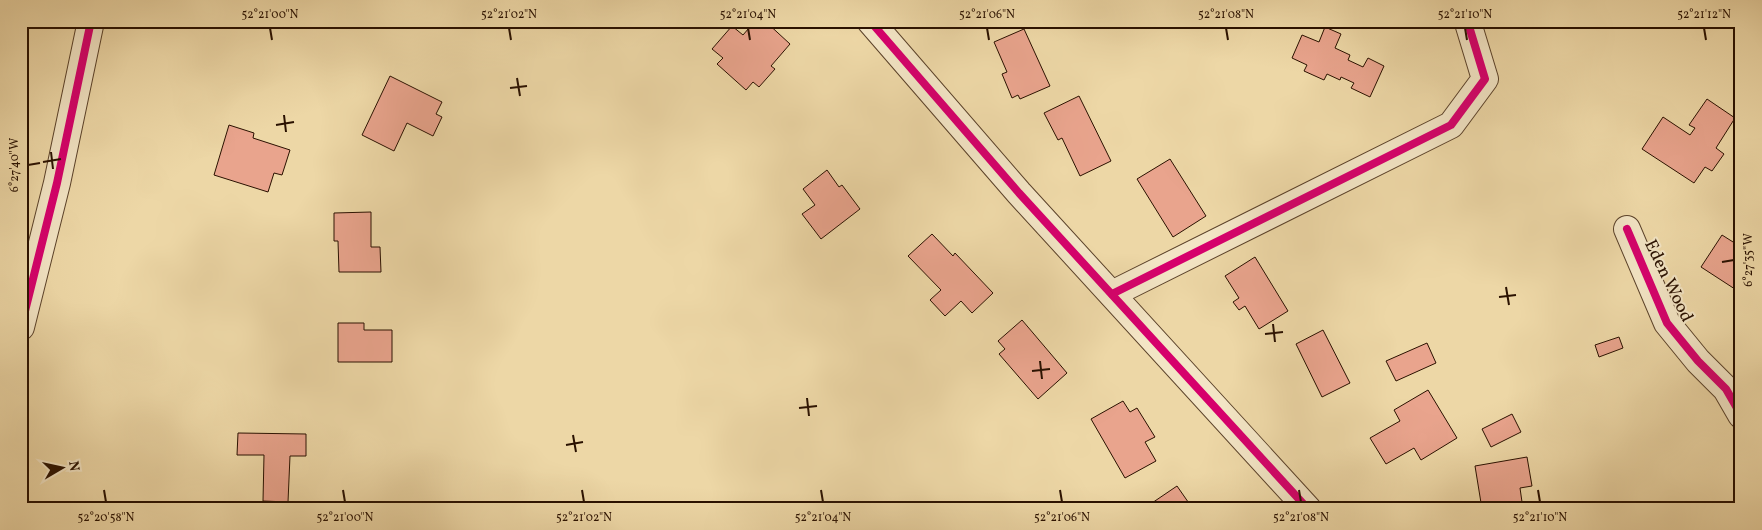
<svg xmlns="http://www.w3.org/2000/svg" width="1762" height="530" viewBox="0 0 1762 530" font-family="Vollkorn,serif">
	<style>
		.building { fill: #e9a48d; stroke: #2a1100 }
		.lines { fill: none; stroke-linecap: round; stroke-linejoin: round }
		.minor-casing { stroke: #5b422a; stroke-width: 28 }
		.minor { stroke: #f3e5c5; stroke-width: 26 }
		.cycleway-casing { stroke: #f3e5c5; stroke-width: 11 }
		.cycleway { stroke: #d6006c; stroke-width: 8 }
		.ticks { fill: none; stroke: #2a1100; stroke-width: 2 }
		.labels { text-anchor: middle; dominant-baseline: central; stroke-width: 4; stroke-linejoin: round; paint-order: stroke }
		.street-label { font-size: 18px; fill: #2a1100; stroke: #f3e5c5 }
		.neatline { fill: none; stroke: #2a1100; stroke-width: 2 }
		.ticks-label { font-size: 12px; text-anchor: middle; fill: #2a1100 }
	</style>
	<rect width="100%" height="100%" fill="#edd7a6"/>
	<filter id="stains"><feTurbulence type="fractalNoise" baseFrequency=".004" numOctaves="4"/><feColorMatrix values="0 0 0 0 .2 0 0 0 0 .09 0 0 0 0 .02 0 0 0 .5 -.17"/></filter>
	<radialGradient id="worn" r=".72"><stop offset=".6" stop-color="#630" stop-opacity="0"/><stop offset="1" stop-color="#630" stop-opacity=".3"/></radialGradient>
	<g class="building">
		<path d="M755,21H765L790,44L771,66L775,69L759,87L753,82L746,90L717,64L723,58L712,49L732,26L743,35Z"/>
		<path d="M1325,27L1341,34L1335,48L1350,55L1348,60L1363,67L1368,58L1384,66L1370,97L1351,88L1354,83L1341,77L1340,80L1327,74L1324,80L1304,71L1307,65L1292,58L1302,35L1319,42Z"/>
		<path d="M1024,29L1050,86L1020,99L1018,95L1012,98L1002,74L1007,72L994,42Z"/>
		<path d="M390,76L442,102L436,114L442,117L433,136L407,123L394,151L362,135Z"/>
		<path d="M1079,96L1111,161L1080,176L1062,138L1058,140L1044,113Z"/>
		<path d="M1707,99L1735,118L1716,148L1724,154L1712,171L1705,167L1694,183L1642,149L1663,117L1690,135L1695,128L1689,125Z"/>
		<path d="M229,125L254,133L253,138L290,150L282,175L274,173L268,192L214,175Z"/>
		<path d="M1170,159L1206,216L1173,237L1137,179Z"/>
		<path d="M827,170L839,187L842,185L860,209L821,239L802,214L815,205L803,189Z"/>
		<path d="M371,212V247H380L381,272H339L338,241H334V213Z"/>
		<path d="M932,234L953,256L955,253L993,293L972,313L961,301L945,316L930,300L941,290L908,256Z"/>
		<path d="M1722,235L1741,247V293L1701,267Z"/>
		<path d="M1255,257L1288,311L1259,329L1245,306L1239,310L1233,302L1239,298L1225,276Z"/>
		<path d="M1022,320L1067,373L1038,399L999,354L1005,349L998,341Z"/>
		<path d="M338,323H364V330H392V362H338Z"/>
		<path d="M1323,330L1350,383L1322,397L1296,344Z"/>
		<path d="M1619,337L1623,348L1599,357L1595,345Z"/>
		<path d="M1427,343L1436,363L1396,381L1386,361Z"/>
		<path d="M1428,390L1457,438L1421,460L1414,448L1386,464L1370,438L1400,421L1394,410Z"/>
		<path d="M1123,401L1130,412L1137,408L1155,437L1145,442L1156,461L1125,478L1091,419Z"/>
		<path d="M1512,414L1521,432L1491,447L1482,429Z"/>
		<path d="M238,433L306,434V456H290L288,502L263,501L264,455H237Z"/>
		<path d="M1527,457L1532,486L1520,488L1523,509H1482L1475,466Z"/>
		<path d="M1177,486L1193,509H1152L1149,505Z"/>
	</g>
	<g class="lines">
		<defs>
			<g id="minor">
				<path d="M870,21L1019,193L1308,509"/>
				<path d="M1627,229L1667,323L1698,361L1726,389L1741,415"/>
				<path d="M1112,294L1451,125L1485,79L1468,23"/>
				<path d="M21,327L57,183L91,21"/>
			</g>
		</defs>
		<use href="#minor" class="minor-casing"/>
		<use href="#minor" class="minor"/>
		<defs>
			<g id="cycleway">
				<path d="M870,21L1019,193L1308,509"/>
				<path d="M1627,229L1667,323L1698,361L1726,389L1741,415"/>
				<path d="M1112,294L1451,125L1485,79L1468,23"/>
				<path d="M21,327L57,183L91,21"/>
			</g>
		</defs>
		<use href="#cycleway" class="cycleway-casing"/>
		<use href="#cycleway" class="cycleway"/>
	</g>
	<path class="ticks" d="M270,28L272,40M509,28L511,40M748,28L750,40M987,28L989,40M1226,28L1228,40M1465,28L1467,40M1704,28L1706,40M517,78L520,96M510,88L527,86M284,115L286,132M276,125L294,122M51,152L53,169M43,162L61,159M28,165L40,163M1722,262L1734,260M1506,287L1509,305M1499,297L1516,295M1273,324L1275,342M1265,334L1283,332M1040,361L1042,379M1032,371L1050,369M807,398L809,416M799,408L817,406M573,435L576,452M566,445L583,442M104,490L106,502M343,490L345,502M582,490L584,502M821,490L823,502M1060,490L1062,502M1299,490L1301,502M1538,490L1540,502"/>
	<g class="labels">
		<g class="street-label">
			<text transform="translate(1668 281) rotate(64)">Eden Wood</text>
		</g>
	</g>
	<rect width="1762" height="530" fill="none" stroke="#edd7a6" stroke-width="55"/>
	<g transform="translate(62 468) rotate(81)" stroke="#f3e5c5" stroke-width="4" paint-order="stroke">
	<path d="M0-4L9 19L0 12L-9 19Z" fill="#2a1100"/>
	<text y="-8" font-size="14" font-weight="bold" text-anchor="middle" fill="#2a1100">N</text>
	</g>
	<rect x="28" y="28" width="1706" height="474" class="neatline"/>
	<g class="ticks-label">
		<text x="270" y="18">52°21'00"N</text>
		<text x="509" y="18">52°21'02"N</text>
		<text x="748" y="18">52°21'04"N</text>
		<text x="987" y="18">52°21'06"N</text>
		<text x="1226" y="18">52°21'08"N</text>
		<text x="1465" y="18">52°21'10"N</text>
		<text x="1704" y="18">52°21'12"N</text>
		<text transform="translate(14 165) rotate(-90)" y="4">6°27'40"W</text>
		<text transform="translate(1748 260) rotate(-90)" y="4">6°27'35"W</text>
		<text x="106" y="521">52°20'58"N</text>
		<text x="345" y="521">52°21'00"N</text>
		<text x="584" y="521">52°21'02"N</text>
		<text x="823" y="521">52°21'04"N</text>
		<text x="1062" y="521">52°21'06"N</text>
		<text x="1301" y="521">52°21'08"N</text>
		<text x="1540" y="521">52°21'10"N</text>
	</g>
	<rect width="100%" height="100%" filter="url(#stains)"/>
	<rect width="100%" height="100%" fill="url(#worn)"/>
</svg>
